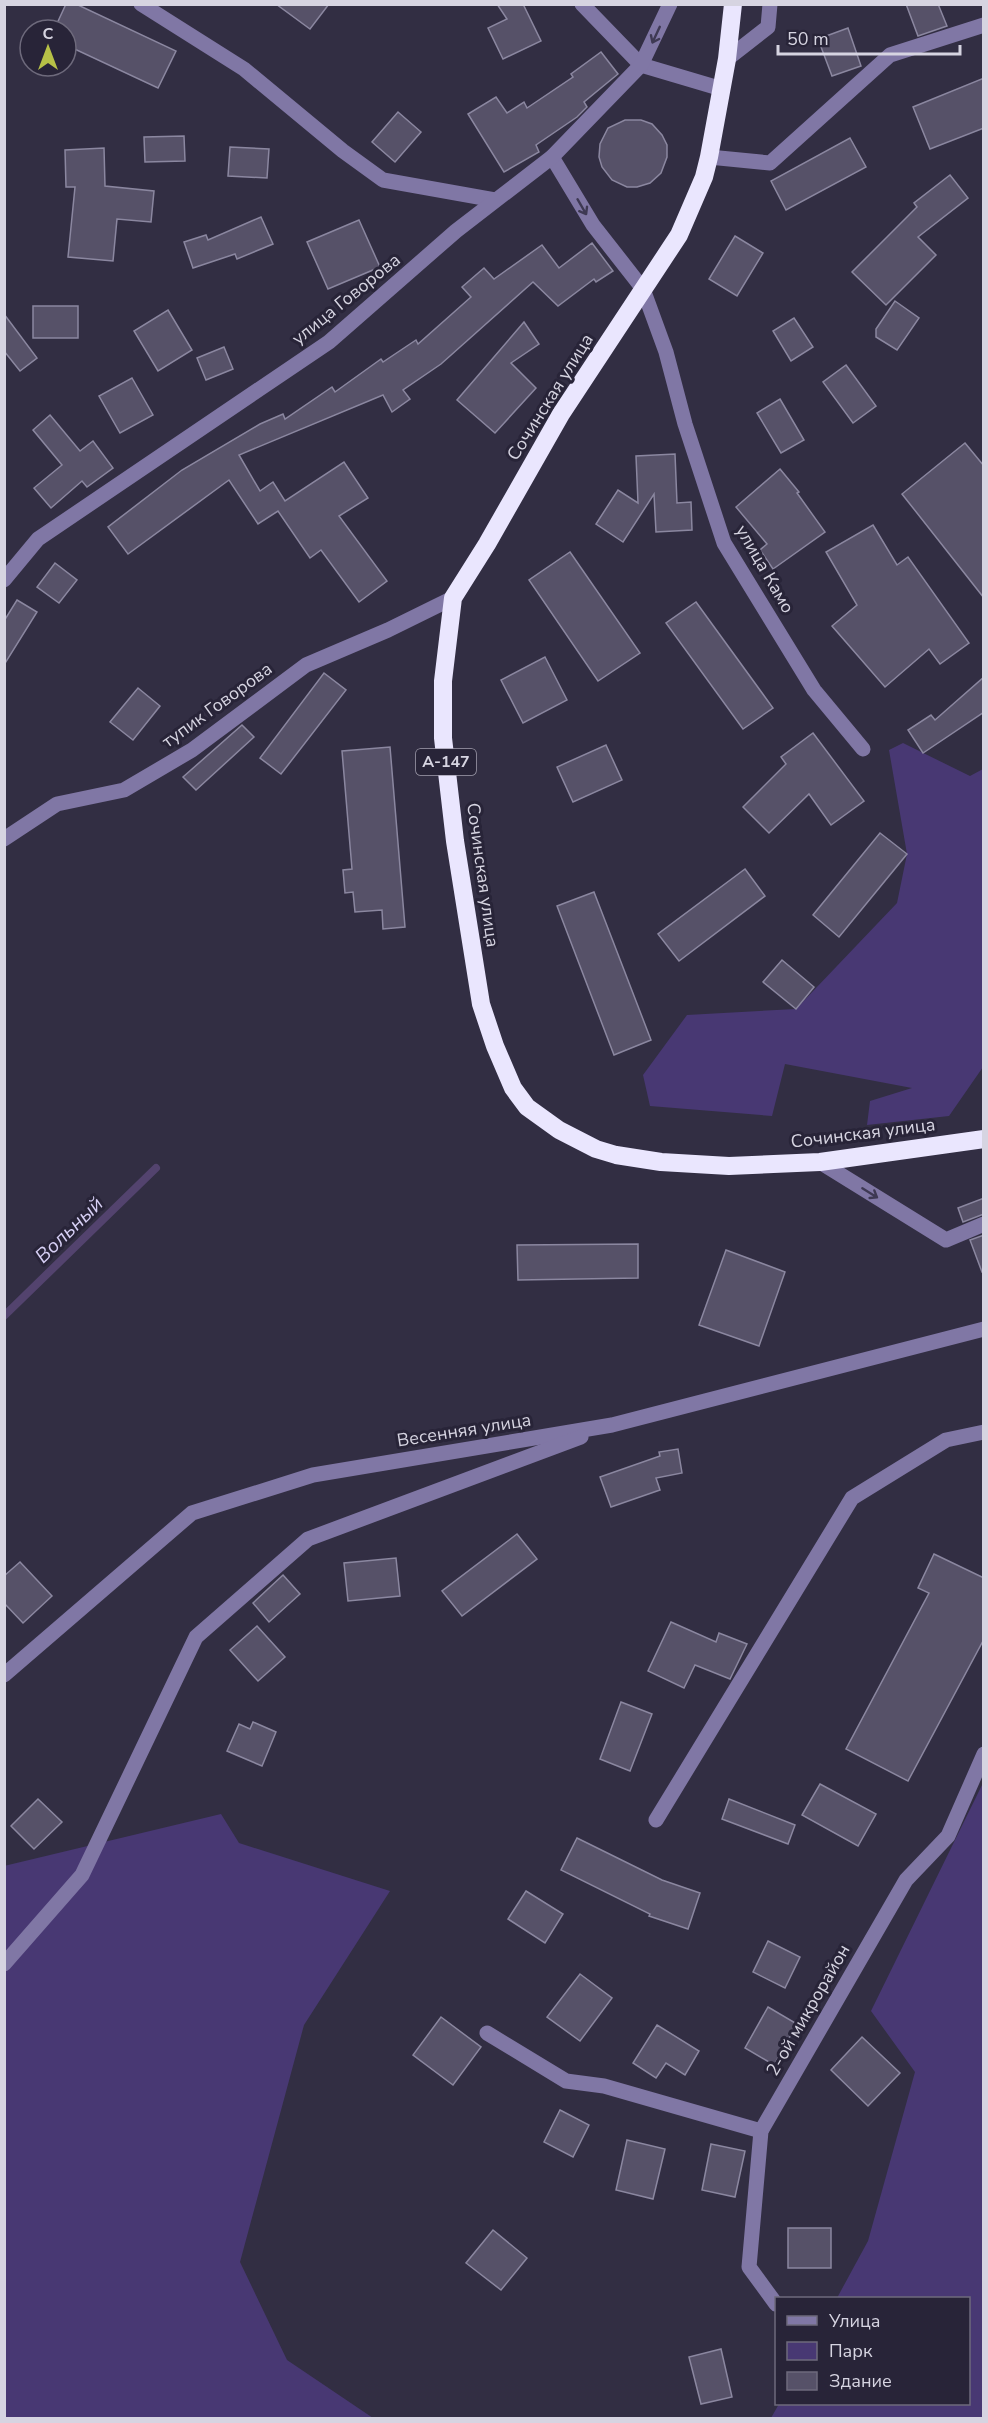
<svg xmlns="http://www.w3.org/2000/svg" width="988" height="2423" viewBox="0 0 988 2423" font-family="'Nunito Sans',sans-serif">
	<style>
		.green { fill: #483873 }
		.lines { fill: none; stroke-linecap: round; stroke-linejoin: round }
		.stream { stroke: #53436e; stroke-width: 8 }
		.building { fill: #565168; stroke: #8b87a0; stroke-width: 1.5 }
		.minor { stroke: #8077a5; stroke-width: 15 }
		.highway { stroke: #eae6fe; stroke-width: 18 }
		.oneway { stroke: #3e3953 }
		.labels { text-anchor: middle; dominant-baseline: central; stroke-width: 6; stroke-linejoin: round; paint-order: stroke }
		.shield { fill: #282438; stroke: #a29fae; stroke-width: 1.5 }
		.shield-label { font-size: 16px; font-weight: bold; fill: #d6d4e1 }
		.street-label { font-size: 18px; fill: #d6d4e1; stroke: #282438 }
		.water-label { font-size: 20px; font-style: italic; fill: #d6cff4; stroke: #282438 }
	</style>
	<rect width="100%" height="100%" fill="#322e43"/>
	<g class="green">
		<path d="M903,743L970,776L983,769V1067L949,1116L867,1125L870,1101L912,1088L785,1064L772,1116L650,1106L643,1075L687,1015L796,1009L897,903L907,854L889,750Z"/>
		<path d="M983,1783V2418H771L779,2404H968V2298H837L868,2241L915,2072L871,2011Z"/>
		<path d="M221,1814L239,1843L390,1891L304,2025L240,2262L287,2360L373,2418H5L4,1866Z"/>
	</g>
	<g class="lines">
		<path class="stream" d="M4,1316L156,1168"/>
	</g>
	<g class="building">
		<path d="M66,4H76L176,51L158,88L66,45V30H54Z"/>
		<path d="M276,4H329L310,29Z"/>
		<path d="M497,4H523L541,41L503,59L488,28L507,19Z"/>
		<path d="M906,4H938L947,26L918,36Z"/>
		<path d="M848,28L861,66L832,76L818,39Z"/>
		<path d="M601,52L618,74L584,102L587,107L577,117L536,145L539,152L504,172L468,114L496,97L507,113L524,102L527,108L573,77L571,74Z"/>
		<path d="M984,78V128L930,149L913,107Z"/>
		<path d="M398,112L421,132L395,162L372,142Z"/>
		<path d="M625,120H641L652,124L662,135L667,145V157L661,173L650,183L637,187H627L612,180L602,167L599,157L600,144L608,128Z"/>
		<path d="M184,136L185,161L145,162L144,137Z"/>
		<path d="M850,138L866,167L786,210L771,181Z"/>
		<path d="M230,147L269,149L267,178L228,176Z"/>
		<path d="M104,148L105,186L154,191L151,222L117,219L113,261L68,257L75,187H66L65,150Z"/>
		<path d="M950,175L968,198L918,237L936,255L886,305L852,272L917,207L914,203Z"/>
		<path d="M261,217L273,244L237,259L235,254L193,268L184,242L206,235L208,240Z"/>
		<path d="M359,220L380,267L328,289L307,242Z"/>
		<path d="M735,236L763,253L737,296L709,279Z"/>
		<path d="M592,243L613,271L596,282L594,279L558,306L533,282L441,364L403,390L410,399L392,412L383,395L239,455L260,491L273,482L285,501L344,462L368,498L339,516L387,581L359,602L321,550L310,558L278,511L258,524L229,480L128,554L108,527L182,470L260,424L283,414L285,419L332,387L335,392L381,359L383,362L416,340L418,344L471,297L462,287L484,268L494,279L542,245L559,268Z"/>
		<path d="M895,301L919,318L897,350L876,337V329Z"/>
		<rect x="33" y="306" width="45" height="32"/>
		<path d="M168,310L192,350L158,371L134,331Z"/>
		<path d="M4,314L37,358L20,371L4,351Z"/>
		<path d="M794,318L813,347L791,361L773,331Z"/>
		<path d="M524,322L539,344L511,363L536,388L495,433L457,400Z"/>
		<path d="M224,347L233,369L206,380L197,358Z"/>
		<path d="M846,365L876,406L853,423L823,382Z"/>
		<path d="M132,378L153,415L120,433L99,396Z"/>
		<path d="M780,399L804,440L781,453L757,413Z"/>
		<path d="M50,415L80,451L93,441L113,468L87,487L82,481L51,508L34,488L62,465L33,430Z"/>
		<path d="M965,443L984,466V598L902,494Z"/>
		<path d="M675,454L677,503L691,502L692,530L656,532L654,494L623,542L596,524L618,490L638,503L636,456Z"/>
		<path d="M780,469L799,492L797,493L825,532L773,569L760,550L767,544L736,507Z"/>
		<path d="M873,525L897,565L908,557L969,643L940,664L929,649L885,687L832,626L857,605L826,552Z"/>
		<path d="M570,552L640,653L598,681L529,580Z"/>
		<path d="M55,563L77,580L59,603L37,587Z"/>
		<path d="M17,600L37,612L4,665V621Z"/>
		<path d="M696,602L773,708L743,729L666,623Z"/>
		<path d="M545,657L567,700L523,723L501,680Z"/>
		<path d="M324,673L346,690L281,774L260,758Z"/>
		<path d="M984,677V712L923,753L908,730L931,715L935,720Z"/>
		<path d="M138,688L160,706L133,740L110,722Z"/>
		<path d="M242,725L254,737L196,790L183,777Z"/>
		<path d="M813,733L864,801L831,825L809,794L769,833L743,807L786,764L781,757Z"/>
		<path d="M606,745L622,780L573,802L557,767Z"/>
		<path d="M390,747L405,927L383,929L382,910L355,912L353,892L345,893L343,870L352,869L342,751Z"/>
		<path d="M880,833L907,854L839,937L813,915Z"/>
		<path d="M745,869L765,896L679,961L658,934Z"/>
		<path d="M594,892L651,1040L614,1055L557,906Z"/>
		<path d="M782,960L814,987L796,1009L763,982Z"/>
		<path d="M984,1198V1214L963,1222L958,1208Z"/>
		<path d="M984,1235V1271L982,1272L970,1240Z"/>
		<path d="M638,1244V1278L518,1280L517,1245Z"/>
		<path d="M726,1250L785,1272L759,1346L699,1325Z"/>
		<path d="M678,1449L682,1473L656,1478L660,1490L611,1507L600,1477L660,1456L659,1452Z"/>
		<path d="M517,1534L537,1559L462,1616L442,1591Z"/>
		<path d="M934,1554L984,1578V1639L908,1781L846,1749L929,1593L918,1588Z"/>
		<path d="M396,1558L400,1596L348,1601L344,1563Z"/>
		<path d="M20,1562L52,1596L23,1623L4,1603V1576Z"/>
		<path d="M283,1575L300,1594L269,1622L253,1603Z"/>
		<path d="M671,1622L716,1642L719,1633L747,1644L730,1679L695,1665L684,1688L648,1671Z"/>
		<path d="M257,1626L285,1657L258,1681L230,1650Z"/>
		<path d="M621,1702L652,1714L630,1771L600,1759Z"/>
		<path d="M253,1722L276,1732L262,1766L227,1751L239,1724L250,1729Z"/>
		<path d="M820,1784L876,1814L858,1846L802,1815Z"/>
		<path d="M38,1799L62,1822L34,1849L11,1826Z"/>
		<path d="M729,1799L795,1825L788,1844L722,1819Z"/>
		<path d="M577,1838L662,1880L700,1893L688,1929L649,1916L650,1914L561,1870Z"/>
		<path d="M526,1891L563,1914L545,1943L508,1919Z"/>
		<path d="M768,1941L800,1957L785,1988L753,1972Z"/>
		<path d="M580,1974L612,1998L580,2041L547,2017Z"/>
		<path d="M768,2007L797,2024L774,2065L745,2048Z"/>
		<path d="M441,2017L481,2047L453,2085L413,2055Z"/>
		<path d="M657,2025L699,2051L685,2075L666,2063L656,2078L633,2063Z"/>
		<path d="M862,2037L900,2073L868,2106L831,2070Z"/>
		<path d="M560,2110L589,2125L573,2157L544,2142Z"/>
		<path d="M627,2140L665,2149L653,2199L616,2190Z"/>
		<path d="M711,2144L745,2151L735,2197L702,2190Z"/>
		<rect x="788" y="2228" width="43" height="40"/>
		<path d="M493,2230L527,2258L501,2290L466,2263Z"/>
		<path d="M721,2349L732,2397L701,2404L689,2357Z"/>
	</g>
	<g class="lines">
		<g class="minor">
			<path d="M141,4L244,69L343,151L383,180L495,200"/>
			<path d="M582,4L641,65L722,89"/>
			<path d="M727,59L768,27L770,4"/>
			<path d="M552,157L593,225L643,289L666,352L685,424L724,543L814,690L863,749"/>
			<path d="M709,157L770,163L890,55L984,25"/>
			<path d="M4,580L38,539L329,342L456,231L552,157L641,65L670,4"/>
			<path d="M4,839L57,804L124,790L192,750L306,665L388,630L453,598"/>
			<path d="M820,1162L946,1240L984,1224"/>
			<path d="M4,1675L192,1513L313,1475L612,1425L984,1329"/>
			<path d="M656,1820L852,1498L946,1440L984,1432"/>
			<path d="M4,1964L82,1875L196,1637L308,1539L581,1437"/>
			<path d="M487,2033L566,2081L604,2086L761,2131"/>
			<path d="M776,2304L749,2267L761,2131L906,1880L948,1836L984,1754"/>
		</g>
		<path class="highway" d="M733,4L727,59L709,157L704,177L679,235L561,414L487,544L453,598L443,681V738L455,841L481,1004L495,1046L513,1088L527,1107L559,1130L596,1149L616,1155L661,1162L729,1166L820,1162L984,1139"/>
	</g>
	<defs><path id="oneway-shaft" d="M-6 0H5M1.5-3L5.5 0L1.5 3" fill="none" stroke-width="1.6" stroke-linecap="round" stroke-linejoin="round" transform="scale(1.5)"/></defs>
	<g class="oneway">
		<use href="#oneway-shaft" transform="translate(656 35) rotate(115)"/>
		<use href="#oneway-shaft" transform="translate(582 207) rotate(60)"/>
		<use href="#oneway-shaft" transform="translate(870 1193) rotate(32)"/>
	</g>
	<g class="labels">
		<rect class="shield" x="416" y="749" width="60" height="26" rx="4.5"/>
		<g class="shield-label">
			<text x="446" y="762">А-147</text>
		</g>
		<g class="street-label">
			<text transform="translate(346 299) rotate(-39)">улица Говорова</text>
			<text transform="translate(550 397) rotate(-58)">Сочинская улица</text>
			<text transform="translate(765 569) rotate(60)">улица Камо</text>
			<text transform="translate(217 705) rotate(-36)">тупик Говорова</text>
			<text transform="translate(483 875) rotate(82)">Сочинская улица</text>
			<text transform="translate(863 1133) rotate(-7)">Сочинская улица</text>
			<text transform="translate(464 1430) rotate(-9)">Весенняя улица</text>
			<text transform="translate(808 2010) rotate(-60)">2-ой микрорайон</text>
		</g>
		<g class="water-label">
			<text transform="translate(69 1230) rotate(-44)">Вольный</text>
		</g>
	</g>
	<rect width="988" height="2423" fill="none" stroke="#d6d4e1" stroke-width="12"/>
	<rect x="775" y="2297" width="195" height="108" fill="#282438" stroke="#6e6a7c" stroke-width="1.5"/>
	<rect x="787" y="2316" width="30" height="9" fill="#8077a5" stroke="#6e6a7c" stroke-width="1.5"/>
	<text x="829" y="2327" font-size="18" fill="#d6d4e1">Улица</text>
	<rect x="787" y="2342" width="30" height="18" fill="#483873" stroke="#6e6a7c" stroke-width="1.5"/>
	<text x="829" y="2357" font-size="18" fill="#d6d4e1">Парк</text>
	<rect x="787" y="2372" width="30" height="18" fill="#565168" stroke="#6e6a7c" stroke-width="1.5"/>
	<text x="829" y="2387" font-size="18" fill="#d6d4e1">Здание</text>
	<g transform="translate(48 48)"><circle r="28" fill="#282438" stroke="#6e6a7c" stroke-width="1.5"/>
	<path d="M0-4.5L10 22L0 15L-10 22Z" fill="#b7c147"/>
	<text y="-9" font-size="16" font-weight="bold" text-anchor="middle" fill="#d6d4e1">С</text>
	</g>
	<path d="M778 45v9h182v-9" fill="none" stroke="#d6d4e1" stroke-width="3"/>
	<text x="787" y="45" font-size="18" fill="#d6d4e1" stroke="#282438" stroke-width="4.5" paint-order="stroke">50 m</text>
</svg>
